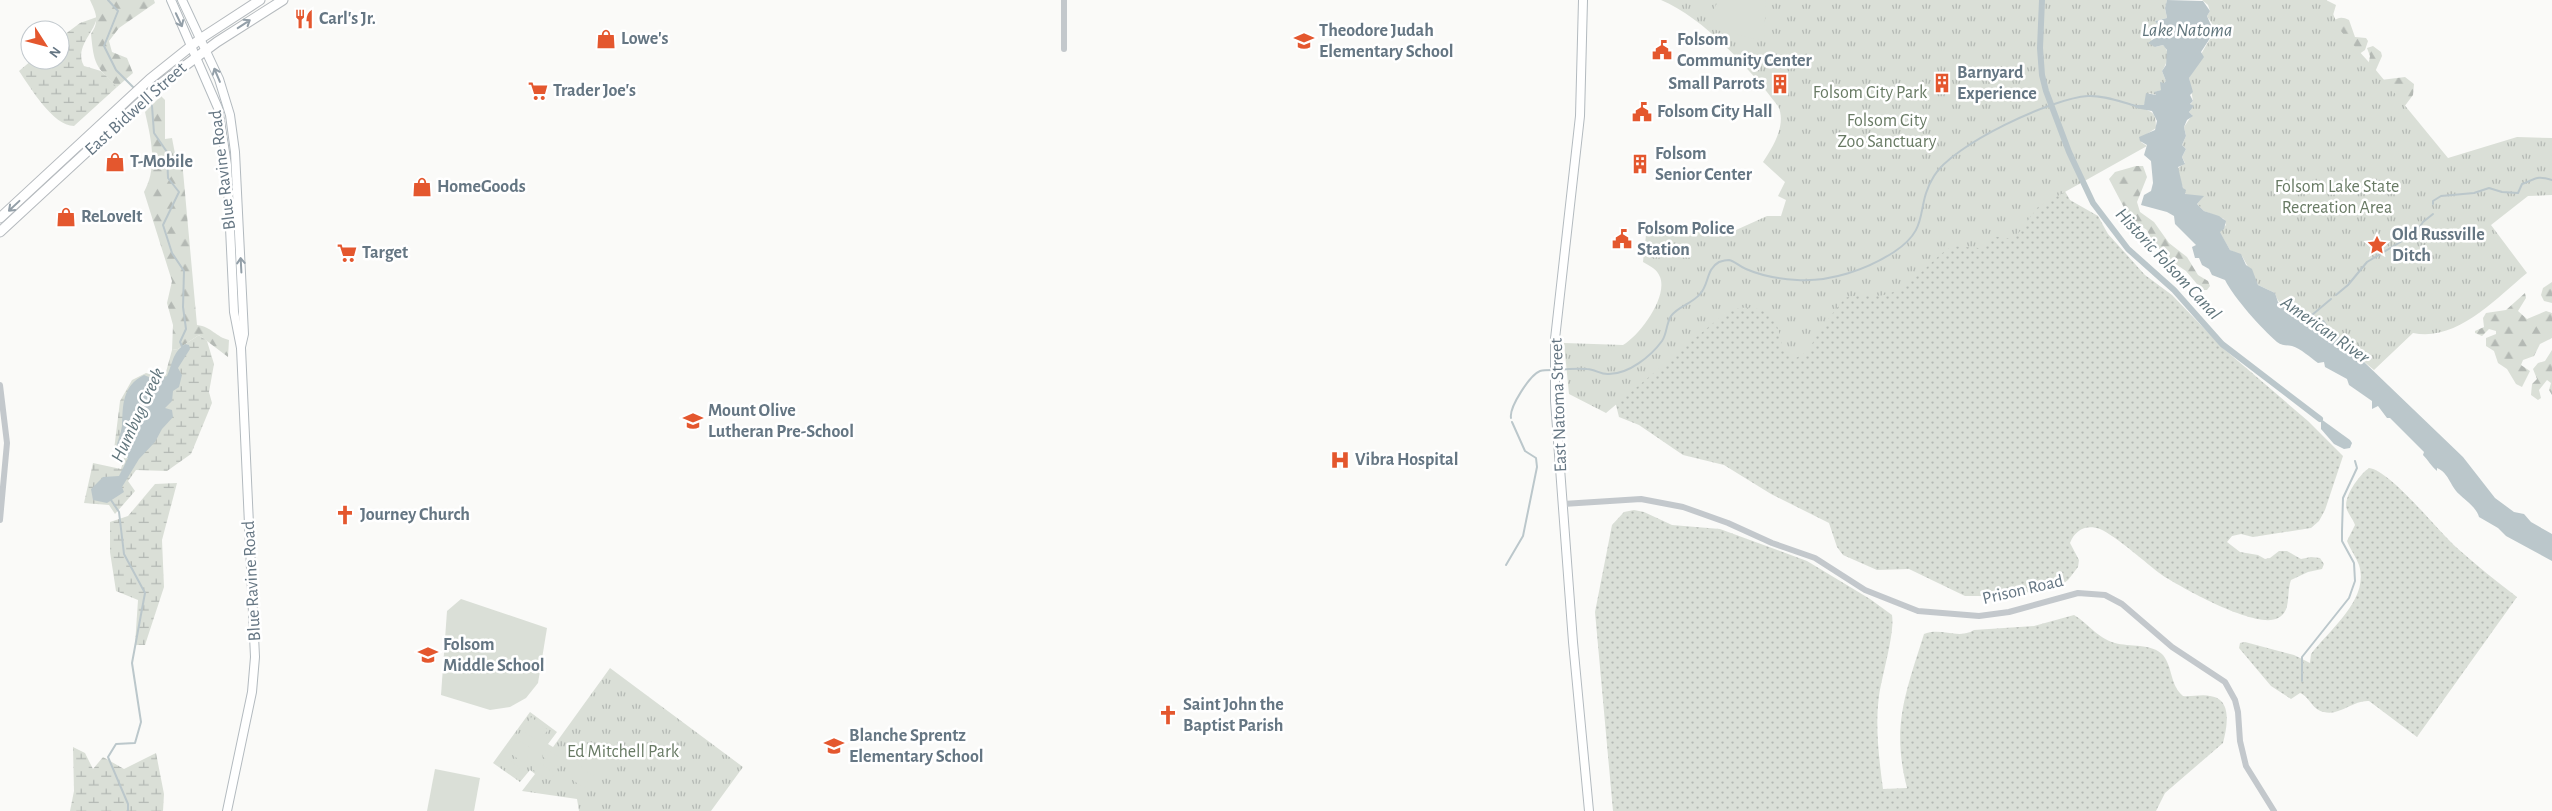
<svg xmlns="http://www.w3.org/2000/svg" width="2552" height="811" viewBox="0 0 2552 811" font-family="'Alegreya Sans',sans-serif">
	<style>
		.grass { fill: url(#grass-dots) }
		.forest { fill: url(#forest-firs) }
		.wetland { fill: url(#wetland-marsh) }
		.park { fill: url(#park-tufts) }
		.pitch { fill: #dadfd7 }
		.water { fill: #bbc7cb }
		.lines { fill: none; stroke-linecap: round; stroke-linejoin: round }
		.stream { stroke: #bbc7cb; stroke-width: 2 }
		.canal { stroke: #bbc7cb; stroke-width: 6 }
		.secondary-casing { stroke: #b3babf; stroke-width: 10 }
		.primary-casing { stroke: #b5babe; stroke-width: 11 }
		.tertiary { stroke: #c3c8cc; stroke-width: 6 }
		.secondary { stroke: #fff; stroke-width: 8 }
		.primary { stroke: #fff; stroke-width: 9 }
		.oneway { stroke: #939fa8 }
		.labels { text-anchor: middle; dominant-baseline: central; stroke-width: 5; stroke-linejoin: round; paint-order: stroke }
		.poi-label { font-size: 18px; font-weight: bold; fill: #657683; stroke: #fff; text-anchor: start }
		.park-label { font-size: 18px; fill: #687a64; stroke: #fff }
		.street-label { font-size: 18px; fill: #657683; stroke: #fff }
		.water-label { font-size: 19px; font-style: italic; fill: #60757c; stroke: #fff }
	</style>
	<defs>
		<pattern id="grass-dots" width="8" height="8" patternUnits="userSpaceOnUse" patternTransform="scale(1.25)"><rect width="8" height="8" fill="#dadfd7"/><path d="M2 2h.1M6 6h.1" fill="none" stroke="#b4b9b4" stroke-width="1.8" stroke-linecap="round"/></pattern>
		<pattern id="forest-firs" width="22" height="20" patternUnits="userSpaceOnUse" patternTransform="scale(1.25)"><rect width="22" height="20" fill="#dadfd7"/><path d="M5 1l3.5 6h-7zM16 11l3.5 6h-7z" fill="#b4b9b4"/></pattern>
		<pattern id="wetland-marsh" width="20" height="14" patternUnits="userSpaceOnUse" patternTransform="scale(1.25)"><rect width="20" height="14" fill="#dadfd7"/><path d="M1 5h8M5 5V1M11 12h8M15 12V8" fill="none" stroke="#b4b9b4"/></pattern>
		<pattern id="park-tufts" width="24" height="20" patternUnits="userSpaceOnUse" patternTransform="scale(1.25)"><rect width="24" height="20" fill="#dadfd7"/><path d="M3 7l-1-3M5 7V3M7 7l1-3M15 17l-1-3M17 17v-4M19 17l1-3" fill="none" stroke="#b4b9b4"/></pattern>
	</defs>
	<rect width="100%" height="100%" fill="#fafaf8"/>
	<g class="grass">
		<path d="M2029,129L2070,200L2098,216L2108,234L2145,275L2172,295L2224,349L2308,421L2343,456L2325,510L2319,521L2311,528L2253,537L2241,534L2232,536L2227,542L2240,552L2258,555L2265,559L2270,558L2279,551H2287L2301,559L2311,557L2320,558L2324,564L2322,569L2308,572L2291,580C2286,593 2292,611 2278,618C2257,630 2182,588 2162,575C2147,564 2116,536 2100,529C2086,524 2075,530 2070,543L2079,560L2078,567L2068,580L2060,586L2009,596H1965L1909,569L1877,570L1843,555L1837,547L1829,523L1771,494L1724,465L1683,455L1639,425L1619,417L1614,397L1680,340Z"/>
		<path d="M2369,468C2390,470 2438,531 2457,548C2476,565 2496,581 2517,597L2417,737L2369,701C2353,700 2340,716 2324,712C2312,710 2310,697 2300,693L2291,699L2271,686L2239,648L2240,643L2245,642L2294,655L2310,663L2311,654C2329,630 2370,599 2359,565C2356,557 2350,549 2347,541L2355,525C2353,519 2349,515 2347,510C2342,498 2360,474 2369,468Z"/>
		<path d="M1634,510L1644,512L1672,525L1720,529L1807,561L1870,599L1892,615C1895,633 1882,675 1879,696C1875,726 1879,759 1883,789L1907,788C1891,726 1906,692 1924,634C1941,627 1958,640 1974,630L2034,626L2074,615C2089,624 2097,638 2115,643C2129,647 2152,643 2163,655C2173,668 2170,685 2183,696C2191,697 2202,694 2210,696C2233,699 2227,727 2223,743L2165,793L2156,811H1613L1595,612L1612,525L1624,512Z"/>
	</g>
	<g class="forest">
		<path d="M90,0H154L155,3L119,28L109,41L112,52L127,58L133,73L117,87C95,66 94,64 91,34C100,21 96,13 90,0Z"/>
		<path d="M2328,1L2336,5L2331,22C2338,18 2341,16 2349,20L2355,37L2366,38L2368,41L2365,50L2355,57L2368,66L2370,56L2367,48L2373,46L2381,52L2382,56L2375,72L2381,80L2405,77L2414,84L2413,95L2404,107L2304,6Z"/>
		<path d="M161,96L165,100V139L172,138L176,159L182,160L197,325C212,327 216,337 229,340L228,357L199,335L178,349L172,350L173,325L167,303L172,281L144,192C158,166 151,139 145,112Z"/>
		<path d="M2136,166H2143L2147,177L2137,202L2140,212L2154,222L2169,243L2187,257L2198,275L2208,281L2210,286L2207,290H2202L2186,271L2171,261L2153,243L2147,230L2130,219L2109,179L2115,172Z"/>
		<path d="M2552,282V303L2544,301L2541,295L2543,288Z"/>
		<path d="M2525,293L2526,298L2518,311L2527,319L2546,311L2552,313V338L2540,344L2534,356L2523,360L2521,365L2530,371L2522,387L2516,384L2507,369L2498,363L2494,351L2486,346V338L2496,334V331L2489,329L2482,336L2475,333V331L2484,327L2483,318L2486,313L2506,310Z"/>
		<path d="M2552,350V395L2549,390L2551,383L2547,380L2539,390L2541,398L2538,400L2531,395L2532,384L2537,379L2533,369L2538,363L2545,361Z"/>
	</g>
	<g class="wetland">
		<path d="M97,17C94,34 74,47 84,66L101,71L117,87L74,126C53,126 30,87 19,71L32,60H60V38L80,23Z"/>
		<path d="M199,335L207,341L214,364L209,392L212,403L191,454L167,471L136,470L128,481L135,491L115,514L109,505L84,503L93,463L121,469L124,458L114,450L120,401L132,380L146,373L160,377L166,372L172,350L178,349Z"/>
		<path d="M177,483L162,540L164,587L145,645H135L138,600L116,591L110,552V522L128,516L155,484Z"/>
		<path d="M73,747L85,753L93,769L103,757L124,769L156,753L164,794L163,811H70L74,791Z"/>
	</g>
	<g class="park">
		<path d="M1661,0H2167L2165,8L2167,18L2155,21L2159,27V35L2151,39L2155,47L2163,45C2171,52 2167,63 2162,71L2166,81L2161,86V90L2155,92L2157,95L2149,93L2144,105H2137C2152,114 2156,109 2156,128L2147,134L2141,142L2147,146L2038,207L2014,239L1991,236L1983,247L1979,248L1952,246C1930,260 1916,283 1891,293C1875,299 1860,293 1845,298L1821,328L1808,351L1796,358L1785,355C1781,345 1781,334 1776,324C1766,304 1741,304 1724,314L1606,413L1569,394L1564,343L1623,345C1640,335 1668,297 1660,277C1657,269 1650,266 1643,262L1647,226H1690L1725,235L1767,216H1781L1786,200L1778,196L1785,182L1763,162C1773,147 1787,124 1778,106C1750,69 1704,18 1661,0Z"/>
		<path d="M2202,0H2327L2340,30L2375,69L2448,158L2517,137L2552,138V195L2528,196L2491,225L2527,273C2495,299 2457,342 2413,333L2374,370L2363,361L2351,346L2340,341L2317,319L2308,320C2296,311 2279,310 2275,293L2258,285L2242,256L2230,250L2219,231L2226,225L2224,219L2204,211L2197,204L2202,198L2186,195L2180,180L2178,168L2185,163L2182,157L2186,149L2182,145L2186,136L2184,127L2192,115L2189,112L2193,107L2190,105L2193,101L2189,78C2196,64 2204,47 2213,35V25L2207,16L2210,11L2208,5Z"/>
		<path d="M610,668L743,767L711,811H579L577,799L522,791L535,774L530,770L520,782L493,763L530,712L557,732L548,744L553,747Z"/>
	</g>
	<g class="pitch">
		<path d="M1719,0H1766L1764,38L1760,40L1712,29L1707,26L1709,17Z"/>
		<path d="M461,599L547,628L538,683L526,698L510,707L490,710L441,695L447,611Z"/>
		<path d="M531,717L548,730L542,737L526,725Z"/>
		<path d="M522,730L539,742L533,750L516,738Z"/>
		<path d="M513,743L529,755L524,763L507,751Z"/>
		<path d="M547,749L564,761L558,769L542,756Z"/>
		<path d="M503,755L520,768L515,775L498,763Z"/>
		<path d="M582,756L598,768L593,776L576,763Z"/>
		<path d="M538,761L555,774L549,781L532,769Z"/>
		<path d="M573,768L589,780L584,788L567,776Z"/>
		<path d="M435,769L480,778L474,811H427Z"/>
	</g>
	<g class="water">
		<path d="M2167,0L2203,1L2210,11L2207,16L2214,32L2201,52L2204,57L2189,78L2193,92L2190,95L2193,101L2190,104L2194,106L2189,112L2193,116L2187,120L2184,127L2186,136L2182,145L2186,149L2182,157L2185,164L2178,167L2183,188L2186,190L2185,194L2204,196L2197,204L2204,211L2219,216L2226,221L2224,229L2220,232L2230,250L2241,254L2246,265L2252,269L2258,285L2275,293L2278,302L2291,312L2300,311L2308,320L2317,318L2319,321L2324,320C2335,340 2355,344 2363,361L2463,457L2495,498L2514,512L2524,514L2531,522L2552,534V561L2506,536L2498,528L2479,517C2477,508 2464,499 2459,494C2450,486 2449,473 2437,468V471C2432,467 2428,460 2423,455L2424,452L2390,418H2387L2378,406L2372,409V401L2349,385L2347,379L2325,367L2324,362L2318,363C2310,357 2301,349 2292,346C2287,345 2282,346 2277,342C2262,329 2234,298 2225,280L2212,275L2209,269L2202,265L2199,258H2195L2192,247L2196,245L2175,224L2174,216L2167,212L2141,205L2144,195L2151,191L2153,183L2151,161L2144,155L2147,145L2140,141L2139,137L2155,130L2157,121L2152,111L2135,108L2137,105H2144L2146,93L2156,95L2154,92L2161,90L2160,82L2164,83L2166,81L2162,71L2166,65L2167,50L2163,45L2155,47L2148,43L2159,35V27L2155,21L2167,18L2165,8Z"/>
		<path d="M185,344L189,345L190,349L178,368L182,375L179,387L173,391L172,401L165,408L172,410L173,417L162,429L155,442L139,459L122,487L124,492L107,503L93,500L91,489L103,477L119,476L128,458L116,449C117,441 121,434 122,426C123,405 122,386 144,375L156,380L167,376C173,363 172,353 185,344Z"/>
		<path d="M2321,419L2350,440L2352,443L2350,448L2344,449L2334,444L2321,429Z"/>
	</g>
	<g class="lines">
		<g class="stream">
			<path d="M108,0L118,11L104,46L116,70L134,88"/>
			<path d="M147,101L152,106L154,133L167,152L168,178L179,192L163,225L172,253L184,271L183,307L186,329L180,342L182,346"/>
			<path d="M2433,204V201L2441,196L2474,193L2489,188L2502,192L2518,193L2522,184C2536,179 2536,175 2552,180"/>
			<path d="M2415,234L2423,222L2433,214"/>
			<path d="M2336,295L2348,285L2367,262L2407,238"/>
			<path d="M2306,320L2331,299"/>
			<path d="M1557,370C1567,369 1577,368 1587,369C1595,369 1601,375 1609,374C1629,374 1651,356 1662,341C1667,334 1666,324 1671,316C1678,306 1692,304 1700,294C1709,285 1706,269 1719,262C1722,261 1726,260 1729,260C1735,261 1740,267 1746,269C1762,276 1780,279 1797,280C1830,282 1866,270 1894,252C1932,227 1914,208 1934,176C1952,145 2052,98 2088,96C2104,95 2121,102 2136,106"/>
			<path d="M1511,418C1509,407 1530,375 1540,371C1544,370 1549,370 1552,370"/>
			<path d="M111,500L119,512L124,554L145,593L132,663L141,722L135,743L116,744L108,757L128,804V811"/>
			<path d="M1506,565L1523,536L1537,467L1536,458L1525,451L1512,422"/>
			<path d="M2302,681V657L2349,598L2355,581L2354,563L2342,541V531L2343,498L2357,468L2355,461"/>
		</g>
		<path class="canal" d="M2042,0L2040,48L2042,75L2046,91L2069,152L2093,203L2128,249L2174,290L2222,344L2320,419"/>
		<defs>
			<g id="secondary">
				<path d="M171,0L218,108L227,165L234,312L241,348L255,657L252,692L227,811"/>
				<path d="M182,0L219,79L230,115L235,152L244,334L241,347"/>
				<path d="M1583,0L1580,116L1555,339V401L1573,642L1589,811"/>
			</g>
			<g id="primary">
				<path d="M90,143L112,122L120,111"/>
				<path d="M0,218L150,79L200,39L260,0"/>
				<path d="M0,232L159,85L217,42L283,0"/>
			</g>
		</defs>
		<use href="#secondary" class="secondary-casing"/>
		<use href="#primary" class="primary-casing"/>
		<g class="tertiary">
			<path d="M1064,0V49"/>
			<path d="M0,385L7,443L0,520"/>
			<path d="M1563,504L1641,499L1683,507L1728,523L1772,543L1815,558L1865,590L1918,611L1979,616L2009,612L2078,593L2105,595L2122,604L2172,647L2225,682L2235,700L2238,712L2240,741L2246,766L2274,811"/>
		</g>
		<use href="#secondary" class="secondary"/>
		<use href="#primary" class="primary"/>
	</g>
	<defs><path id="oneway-shaft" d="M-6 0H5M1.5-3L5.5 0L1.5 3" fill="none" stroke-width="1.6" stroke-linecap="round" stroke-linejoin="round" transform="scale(1.25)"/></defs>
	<g class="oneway">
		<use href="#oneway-shaft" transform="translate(179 20) rotate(65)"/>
		<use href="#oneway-shaft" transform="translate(244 24) rotate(-33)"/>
		<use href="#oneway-shaft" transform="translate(217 75) rotate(-113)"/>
		<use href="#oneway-shaft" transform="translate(14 206) rotate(137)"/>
		<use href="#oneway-shaft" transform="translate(241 265) rotate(-93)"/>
	</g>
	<defs>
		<symbol id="restaurant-bare" viewBox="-9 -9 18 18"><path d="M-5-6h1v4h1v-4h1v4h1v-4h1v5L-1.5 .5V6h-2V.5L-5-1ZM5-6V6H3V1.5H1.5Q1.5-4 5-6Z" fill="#e4572e" stroke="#fff" stroke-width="2.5" paint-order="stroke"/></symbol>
		<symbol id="shop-bare" viewBox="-9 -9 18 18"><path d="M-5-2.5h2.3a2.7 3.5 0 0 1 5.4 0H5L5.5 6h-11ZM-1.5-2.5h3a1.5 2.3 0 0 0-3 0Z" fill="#e4572e" stroke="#fff" stroke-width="2.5" paint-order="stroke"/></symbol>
		<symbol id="school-bare" viewBox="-9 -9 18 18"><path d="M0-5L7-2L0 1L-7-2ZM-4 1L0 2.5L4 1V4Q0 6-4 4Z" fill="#e4572e" stroke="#fff" stroke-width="2.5" paint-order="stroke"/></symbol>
		<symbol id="civic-bare" viewBox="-9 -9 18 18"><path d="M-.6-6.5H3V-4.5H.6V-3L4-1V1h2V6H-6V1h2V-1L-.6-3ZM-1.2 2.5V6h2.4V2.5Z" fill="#e4572e" stroke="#fff" stroke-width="2.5" paint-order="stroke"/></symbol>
		<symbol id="building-bare" viewBox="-9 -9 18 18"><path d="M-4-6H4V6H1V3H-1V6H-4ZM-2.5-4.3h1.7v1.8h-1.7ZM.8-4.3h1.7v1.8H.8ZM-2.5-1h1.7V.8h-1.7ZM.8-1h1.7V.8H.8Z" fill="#e4572e" stroke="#fff" stroke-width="2.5" paint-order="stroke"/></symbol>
		<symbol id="supermarket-bare" viewBox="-9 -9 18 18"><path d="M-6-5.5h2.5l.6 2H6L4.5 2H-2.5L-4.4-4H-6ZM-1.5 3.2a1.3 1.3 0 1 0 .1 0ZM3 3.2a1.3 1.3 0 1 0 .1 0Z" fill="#e4572e" stroke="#fff" stroke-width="2.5" paint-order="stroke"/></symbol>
		<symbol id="sight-bare" viewBox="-9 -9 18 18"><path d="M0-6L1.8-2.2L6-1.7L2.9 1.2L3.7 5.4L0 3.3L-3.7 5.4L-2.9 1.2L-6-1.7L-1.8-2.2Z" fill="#e4572e" stroke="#fff" stroke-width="2.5" paint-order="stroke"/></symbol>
		<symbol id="hospital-bare" viewBox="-9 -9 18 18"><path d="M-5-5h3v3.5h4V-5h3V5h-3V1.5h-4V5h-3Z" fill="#e4572e" stroke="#fff" stroke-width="2.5" paint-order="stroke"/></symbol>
		<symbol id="church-bare" viewBox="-9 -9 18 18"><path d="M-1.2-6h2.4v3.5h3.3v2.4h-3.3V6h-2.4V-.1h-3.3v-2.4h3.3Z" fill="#e4572e" stroke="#fff" stroke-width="2.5" paint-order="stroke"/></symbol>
	</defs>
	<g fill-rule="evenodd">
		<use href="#restaurant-bare" x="290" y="5" width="28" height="28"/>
		<use href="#shop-bare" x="592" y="25" width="28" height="28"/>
		<use href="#school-bare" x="1290" y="27" width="28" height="28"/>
		<use href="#civic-bare" x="1648" y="36" width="28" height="28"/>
		<use href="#building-bare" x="1928" y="69" width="28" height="28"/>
		<use href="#building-bare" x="1766" y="70" width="28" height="28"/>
		<use href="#supermarket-bare" x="524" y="77" width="28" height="28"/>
		<use href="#civic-bare" x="1628" y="98" width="28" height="28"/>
		<use href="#shop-bare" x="101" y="148" width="28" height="28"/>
		<use href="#building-bare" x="1626" y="150" width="28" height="28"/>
		<use href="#shop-bare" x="408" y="173" width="28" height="28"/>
		<use href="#shop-bare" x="52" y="203" width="28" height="28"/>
		<use href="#civic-bare" x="1608" y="225" width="28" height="28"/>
		<use href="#sight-bare" x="2363" y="231" width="28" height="28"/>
		<use href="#supermarket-bare" x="333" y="239" width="28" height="28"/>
		<use href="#school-bare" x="679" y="407" width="28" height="28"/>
		<use href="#hospital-bare" x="1326" y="446" width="28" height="28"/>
		<use href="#church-bare" x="331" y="501" width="28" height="28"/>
		<use href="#school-bare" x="414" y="641" width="28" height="28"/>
		<use href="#church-bare" x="1154" y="701" width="28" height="28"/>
		<use href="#school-bare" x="820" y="732" width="28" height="28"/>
	</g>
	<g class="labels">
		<g class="poi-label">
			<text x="319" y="19">Carl's Jr.</text>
			<text x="1319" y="31">Theodore Judah<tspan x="1319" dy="21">Elementary School</tspan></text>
			<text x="621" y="39">Lowe's</text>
			<text x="1677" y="40">Folsom<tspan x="1677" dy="21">Community Center</tspan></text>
			<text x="1957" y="73">Barnyard<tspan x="1957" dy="21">Experience</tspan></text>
			<text x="1765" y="84" text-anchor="end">Small Parrots</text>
			<text x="553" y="91">Trader Joe's</text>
			<text x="1657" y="112">Folsom City Hall</text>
			<text x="1655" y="154">Folsom<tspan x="1655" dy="21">Senior Center</tspan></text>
			<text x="130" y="162">T-Mobile</text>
			<text x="437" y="187">HomeGoods</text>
			<text x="81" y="217">ReLoveIt</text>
			<text x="1637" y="229">Folsom Police<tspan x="1637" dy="21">Station</tspan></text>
			<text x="2392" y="235">Old Russville<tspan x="2392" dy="21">Ditch</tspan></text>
			<text x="362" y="253">Target</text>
			<text x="708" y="411">Mount Olive<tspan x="708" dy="21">Lutheran Pre-School</tspan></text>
			<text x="1355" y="460">Vibra Hospital</text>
			<text x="360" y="515">Journey Church</text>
			<text x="443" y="645">Folsom<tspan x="443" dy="21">Middle School</tspan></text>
			<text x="1183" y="705">Saint John the<tspan x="1183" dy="21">Baptist Parish</tspan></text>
			<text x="849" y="736">Blanche Sprentz<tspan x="849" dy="21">Elementary School</tspan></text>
		</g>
		<g class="park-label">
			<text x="1870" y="93">Folsom City Park</text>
			<text x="1887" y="121">Folsom City<tspan x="1887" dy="21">Zoo Sanctuary</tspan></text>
			<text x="2337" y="187">Folsom Lake State<tspan x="2337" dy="21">Recreation Area</tspan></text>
			<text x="623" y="752">Ed Mitchell Park</text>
		</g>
		<g class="street-label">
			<text transform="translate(136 109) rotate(-42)">East Bidwell Street</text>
			<text transform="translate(223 170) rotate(-97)">Blue Ravine Road</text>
			<text transform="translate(1559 405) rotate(-92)">East Natoma Street</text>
			<text transform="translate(252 581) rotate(-93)">Blue Ravine Road</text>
			<text transform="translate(2023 590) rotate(-13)">Prison Road</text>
		</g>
		<g class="water-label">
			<text x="2187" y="30">Lake Natoma</text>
			<text transform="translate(2168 264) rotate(47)">Historic Folsom Canal</text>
			<text transform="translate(2325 330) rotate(35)">American River</text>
			<text transform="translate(138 415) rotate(-65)">Humbug Creek</text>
		</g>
	</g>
	<g transform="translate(45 45) rotate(126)"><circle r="24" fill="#ffffff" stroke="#c1c8cd"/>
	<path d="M0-4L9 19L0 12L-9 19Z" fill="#e4572e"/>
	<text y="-8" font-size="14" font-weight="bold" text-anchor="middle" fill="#657683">N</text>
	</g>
</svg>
